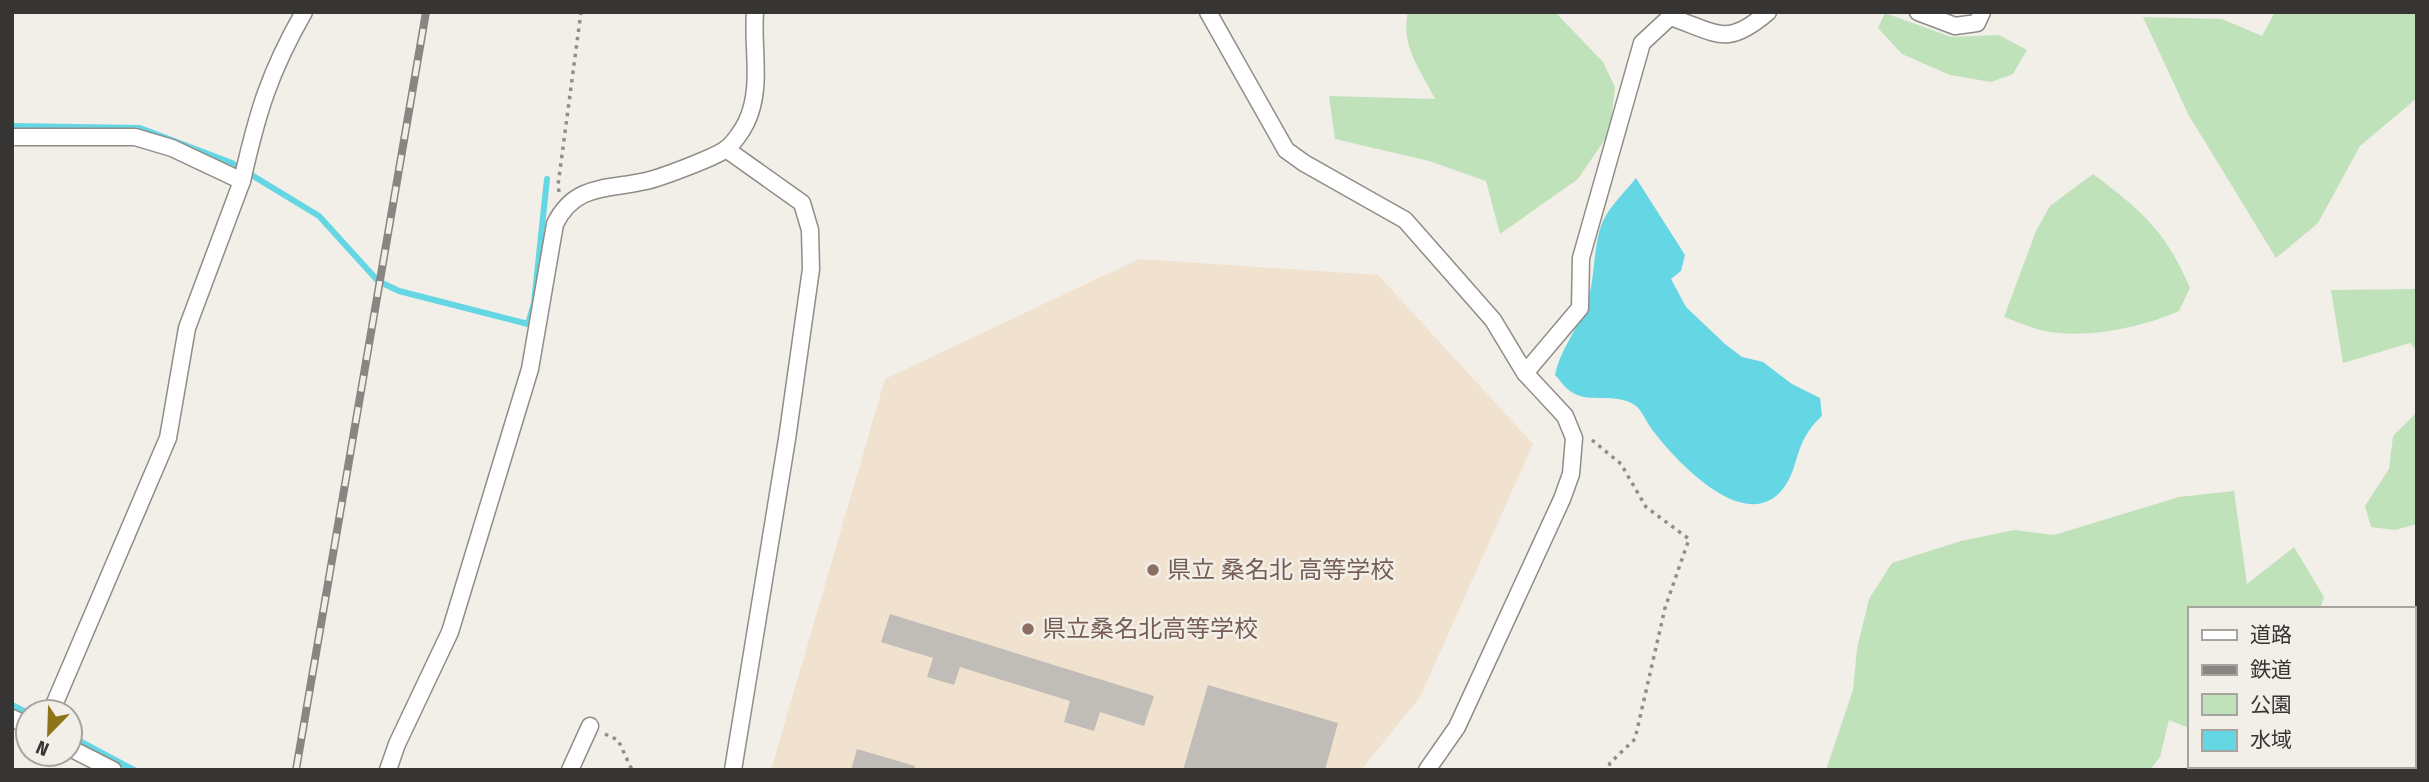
<svg xmlns="http://www.w3.org/2000/svg" width="2429" height="782" viewBox="0 0 2429 782" font-family="'Fira Sans Condensed','Noto Sans JP',sans-serif">
	<style>
		.education { fill: #f1e2cf }
		.green { fill: #c0e2ba }
		.water { fill: #64d6e4 }
		.lines { fill: none; stroke-linecap: round; stroke-linejoin: round }
		.stream { stroke: #64d6e4; stroke-width: 6 }
		.building { fill: #c0bcb7 }
		.minor-casing { stroke: #908c87; stroke-width: 19 }
		.path { stroke: #918e8a; stroke-width: 3.5; stroke-dasharray: 3.5 5; stroke-linecap: butt }
		.minor { stroke: #fff; stroke-width: 16 }
		.rail-casing { stroke: #888582; stroke-width: 8 }
		.rail { stroke: #f2eee8; stroke-width: 5; stroke-dasharray: 16; stroke-linecap: butt }
		.education-dot { fill: #8d6e63; stroke: #f2eee8; stroke-width: 2.5 }
		.labels { text-anchor: middle; dominant-baseline: central; stroke-width: 5; stroke-linejoin: round; paint-order: stroke }
		.education-label { font-size: 24px; fill: #785e54; stroke: #f2eee8; text-anchor: start }
	</style>
	<rect width="100%" height="100%" fill="#f2eee8"/>
	<path class="education" d="M1139,259L1378,275L1533,444L1420,697L1361,770H771L885,379Z"/>
	<g class="green">
		<path d="M1408,12H1555L1603,62L1615,87L1610,132L1578,179L1500,234L1486,181L1429,161L1335,139L1329,96L1435,99C1421,70 1400,46 1408,12Z"/>
		<path d="M2275,12H2417V98L2360,146L2318,223L2276,258L2188,114L2143,17L2222,19L2262,36Z"/>
		<path d="M1885,13L1951,37L1999,35L2027,50L2013,74L1991,82L1950,75L1902,54L1878,28Z"/>
		<path d="M2093,174C2142,211 2165,230 2190,288L2179,311C2141,328 2082,340 2040,330C2028,327 2016,321 2004,317L2036,231L2050,206Z"/>
		<path d="M2417,289V351L2410,343L2343,363L2331,290Z"/>
		<path d="M2417,412V524L2395,530L2371,527L2365,506L2389,469L2393,436Z"/>
		<path d="M2234,491L2247,584L2294,547L2324,597L2320,609H2189V728L2169,720L2160,757L2150,770H1826L1853,690L1857,649L1869,599L1892,563L1961,541L2014,530L2054,535L2179,497Z"/>
	</g>
	<path class="water" d="M1636,178L1685,255L1681,271L1671,279L1686,307L1725,344L1742,357L1763,362L1792,384L1820,398L1822,416C1792,443 1801,467 1782,490C1744,536 1673,458 1651,428C1646,421 1642,411 1636,406C1616,391 1588,405 1570,391C1564,387 1560,380 1555,375C1560,350 1577,330 1586,306C1596,280 1592,247 1603,221C1610,206 1626,191 1636,178Z"/>
	<g class="lines">
		<g class="stream">
			<path d="M12,126L140,128L232,163L319,216L378,281L399,291L528,324L534,303L547,179"/>
			<path d="M12,705L28,713"/>
			<path d="M70,736L134,770"/>
		</g>
	</g>
	<g class="building">
		<path d="M890,614L1154,696L1144,726L1100,712L1094,731L1064,722L1070,701L960,667L954,685L927,677L933,658L881,642Z"/>
		<path d="M1208,685L1338,723L1325,770H1183Z"/>
		<path d="M857,749L915,766L914,770H851Z"/>
	</g>
	<g class="lines">
		<defs>
			<g id="minor">
				<path d="M1208,12L1286,150L1304,163L1405,220L1493,320L1525,373L1565,416L1574,438L1571,474L1562,499L1457,727L1427,770"/>
				<path d="M1918,12L1955,26L1977,23L1982,12"/>
				<path d="M12,137H135L172,148L242,181C257,114 269,73 304,12"/>
				<path d="M726,149L802,203L810,230L811,269L787,439L733,770"/>
				<path d="M1525,373L1580,308L1581,258L1642,43L1670,17C1718,33 1726,48 1768,12"/>
				<path d="M51,712L168,438L187,328L242,181"/>
				<path d="M12,718L28,726"/>
				<path d="M70,748L113,770"/>
				<path d="M388,770L397,744L450,632L530,369L555,224C575,183 608,190 646,181C660,178 716,157 726,149C733,144 742,131 746,123C763,88 752,50 755,12"/>
				<path d="M570,770L590,726"/>
			</g>
		</defs>
		<use href="#minor" class="minor-casing"/>
		<g class="path">
			<path d="M559,192L558,185L581,12"/>
			<path d="M1592,440L1621,464L1646,507L1689,539L1665,608L1635,739L1610,763L1608,770"/>
			<path d="M605,734L618,740L632,770"/>
			<path d="M2305,770L2310,766"/>
		</g>
		<use href="#minor" class="minor"/>
		<defs>
			<path id="rail" d="M296,770L426,12"/>
		</defs>
		<use href="#rail" class="rail-casing"/>
		<use href="#rail" class="rail"/>
	</g>
	<g class="education-dot">
		<circle cx="1153" cy="570" r="7"/>
		<circle cx="1028" cy="629" r="7"/>
	</g>
	<g class="labels">
		<g class="education-label">
			<text x="1167" y="570">県立 桑名北 高等学校</text>
			<text x="1042" y="629">県立桑名北高等学校</text>
		</g>
	</g>
	<rect width="2429" height="782" fill="none" stroke="#373533" stroke-width="28"/>
	<rect x="2188" y="607" width="228" height="161" fill="#f2eee8" stroke="#a7a4a0" stroke-width="2"/>
	<rect x="2202" y="630" width="35" height="10" fill="#ffffff" stroke="#a7a4a0" stroke-width="2"/>
	<text x="2250" y="642" font-size="21" fill="#373533">道路</text>
	<rect x="2202" y="665" width="35" height="10" fill="#888582" stroke="#a7a4a0" stroke-width="2"/>
	<text x="2250" y="677" font-size="21" fill="#373533">鉄道</text>
	<rect x="2202" y="694" width="35" height="21" fill="#c0e2ba" stroke="#a7a4a0" stroke-width="2"/>
	<text x="2250" y="712" font-size="21" fill="#373533">公園</text>
	<rect x="2202" y="730" width="35" height="21" fill="#64d6e4" stroke="#a7a4a0" stroke-width="2"/>
	<text x="2250" y="747" font-size="21" fill="#373533">水域</text>
	<g transform="translate(49 733) rotate(203)"><circle r="33" fill="#f2eee8" stroke="#a7a4a0" stroke-width="2"/>
	<path d="M0-5L12 26L0 18L-12 26Z" fill="#8e7418"/>
	<text y="-10" font-size="19" font-weight="bold" text-anchor="middle" fill="#373533">N</text>
	</g>
</svg>
